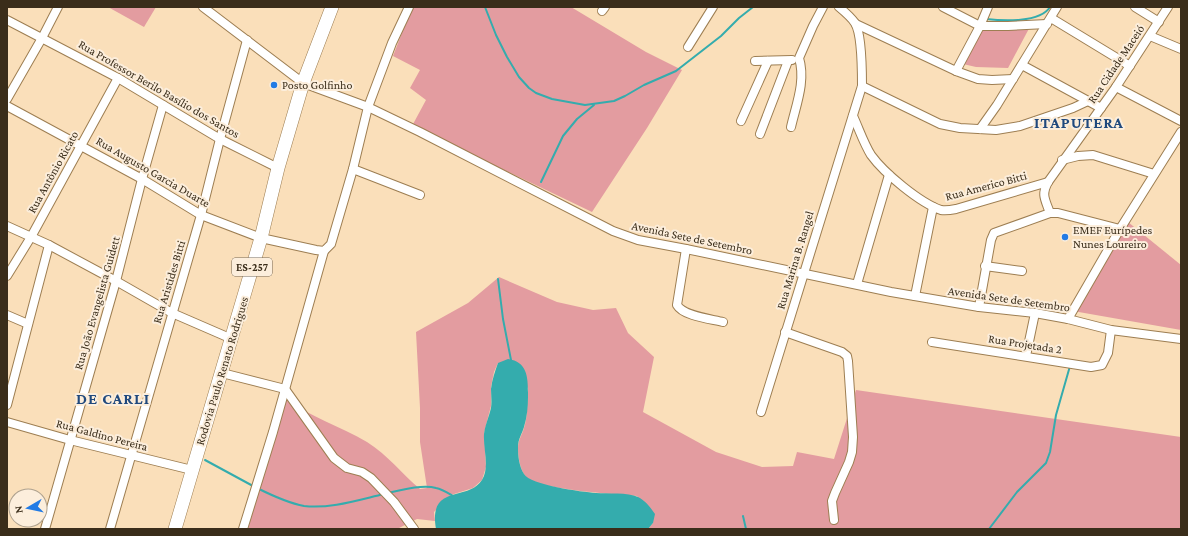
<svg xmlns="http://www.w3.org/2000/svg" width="1188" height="536" viewBox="0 0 1188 536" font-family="'Crimson Pro',serif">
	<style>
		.green { fill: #e39ca0 }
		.water { fill: #34acad }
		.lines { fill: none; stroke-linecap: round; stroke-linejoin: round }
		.stream { stroke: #34acad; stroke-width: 2 }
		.street-casing { stroke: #9d7e52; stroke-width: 10 }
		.primary-casing { stroke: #9d7e52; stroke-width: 14 }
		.street { stroke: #fff; stroke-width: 8 }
		.primary { stroke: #fff; stroke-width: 13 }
		.poi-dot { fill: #227be5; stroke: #fceedc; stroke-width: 1.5 }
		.labels { text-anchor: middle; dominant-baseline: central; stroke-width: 4; stroke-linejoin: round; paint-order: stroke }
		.shield { fill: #fceedc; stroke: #746754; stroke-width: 1 }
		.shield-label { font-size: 11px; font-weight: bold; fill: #3a2d1a }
		.street-label { font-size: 12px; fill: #3a2d1a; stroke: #fceedc }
		.poi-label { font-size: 12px; fill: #3a2d1a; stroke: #fceedc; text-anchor: start }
		.district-label { font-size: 16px; font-weight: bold; letter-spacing: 1px; fill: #20497d; stroke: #fceedc }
	</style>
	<rect width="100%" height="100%" fill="#fadfba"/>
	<g class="green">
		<path d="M108,7H156L144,27Z"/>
		<path d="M412,7H571L646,52L682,70L647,128L592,212L412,126L426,100L410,88L420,70L393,56Z"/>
		<path d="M1033,21L1008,68L976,67L963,64L979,25Z"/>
		<path d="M1128,222L1181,265V330L1073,311Z"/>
		<path d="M499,277L557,302L593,310L616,308L628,333L654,357L643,412L716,452L762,467L793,466L797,452L834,459L856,390L1181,437V529H648L653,523L637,496C616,494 539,490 526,477C520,470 518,457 518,448C518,440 522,435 524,428C528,416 527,401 528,388L498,363L494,372L491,387V406L484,433L486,467L482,480L473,488L451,495L434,512L435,521L417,519L397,529H248L284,397C309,417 340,426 367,442C388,455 402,474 420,489L427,488L420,442V408L416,332L468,303Z"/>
	</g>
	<path class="water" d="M508,359C529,362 528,380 528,397C528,407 527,417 524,427C522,434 518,439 518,447C518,456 519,466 524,474C530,485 582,492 596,493C607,494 628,492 638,497C646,501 650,507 655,514L653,523L648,529H436C428,483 468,502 482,480C490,467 483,449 484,434C485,425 489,417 491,408C492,402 491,395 491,389C492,380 495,371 498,363Z"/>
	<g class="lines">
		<g class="stream">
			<path d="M485,7L496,35L507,57L519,77L529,88L536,93L552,99L585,105L614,101L625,96L644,85L676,71L721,36L739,18L753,7"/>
			<path d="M986,19C1003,21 1040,23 1050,7"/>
			<path d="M541,182L563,136L577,119L594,105"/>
			<path d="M498,279L503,319L511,360"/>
			<path d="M205,460L253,486"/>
			<path d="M257,488C271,495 288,503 304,506C330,509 358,500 384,494"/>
			<path d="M388,493C401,490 423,484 436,488C442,489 448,493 453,496"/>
			<path d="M743,516L746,529"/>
			<path d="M989,529L1017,492L1046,463L1050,452L1056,415L1070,366"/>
		</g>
		<defs>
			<g id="street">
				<path d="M203,7L303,83L368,107L420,132L613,231L638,240L686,249L891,292L979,307L1035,313L1068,319L1111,330L1181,339"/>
				<path d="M943,7L980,26H1008L1047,24"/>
				<path d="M1135,7L1159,22"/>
				<path d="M602,11L605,7"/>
				<path d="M1051,18L1130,66"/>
				<path d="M7,20L118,78L220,139L278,168"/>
				<path d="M856,24L956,71L978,79L992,80L1013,79"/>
				<path d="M1150,36L1181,49"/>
				<path d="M688,47L713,7"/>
				<path d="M755,61L792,60"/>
				<path d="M1022,65L1101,108"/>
				<path d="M956,71L980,26L988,7"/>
				<path d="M862,86L940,124L960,128L996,130L1020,126L1073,108L1088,101"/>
				<path d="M1116,87L1181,121"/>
				<path d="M7,99L42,38L58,7"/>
				<path d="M7,106L142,179L201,215L261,238L316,250L324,251L331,244L353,169L368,107L392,43L409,7"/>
				<path d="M853,116C859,129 864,144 871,155C884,173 920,203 941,210C946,211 951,210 956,209L1048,182"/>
				<path d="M741,121L768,61"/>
				<path d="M791,127C796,105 806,81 799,58L813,26L823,7"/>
				<path d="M980,129L997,105L1057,7"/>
				<path d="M760,134L788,61"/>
				<path d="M1062,160L1078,156L1093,155L1154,174"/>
				<path d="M353,169L420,195"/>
				<path d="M1050,213C1045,199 1041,195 1048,182L1116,87L1168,7"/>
				<path d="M7,226L49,245L116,281L172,313L232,339"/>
				<path d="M686,249L677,305C683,316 711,319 723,322"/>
				<path d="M985,266L1022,271"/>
				<path d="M7,276L31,237L118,78"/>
				<path d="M857,284L889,175"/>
				<path d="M915,296L933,207"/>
				<path d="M979,307L991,240L994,233L1050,213H1058L1120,229"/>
				<path d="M7,315L28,324"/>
				<path d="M1068,319L1120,229L1181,132"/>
				<path d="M785,332L842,352L847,356L848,361L853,437L852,452L849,462L835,493L832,501L834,520"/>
				<path d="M932,342L1091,367L1102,365L1108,353L1111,330"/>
				<path d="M1026,356L1035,313"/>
				<path d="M222,373L285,389L334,458L347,468L362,472L371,478L394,502L414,529"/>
				<path d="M7,405L49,245"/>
				<path d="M761,412L862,86C862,72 862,34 855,23C851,17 845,12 839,7"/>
				<path d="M7,422L70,440L192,470"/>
				<path d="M45,529L116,281L142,179L163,105"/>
				<path d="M110,529L201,215L220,139L247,40"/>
				<path d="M243,529L273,432L324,251"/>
			</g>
			<path id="primary" d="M175,529L261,238L278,168L303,83L332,7"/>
		</defs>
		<use href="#street" class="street-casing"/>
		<use href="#primary" class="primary-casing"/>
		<use href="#street" class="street"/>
		<use href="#primary" class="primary"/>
	</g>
	<g class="poi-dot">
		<circle cx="274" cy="85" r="4"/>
		<circle cx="1065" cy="237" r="4"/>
	</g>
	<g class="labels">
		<rect class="shield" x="232" y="258" width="40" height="18" rx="3"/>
		<g class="shield-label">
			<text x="252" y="267">ES-257</text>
		</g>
		<g class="street-label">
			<text transform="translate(1116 64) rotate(-56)">Rua Cidade Maceió</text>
			<text transform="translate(159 89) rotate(30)">Rua Professor Berilo Basílio dos Santos</text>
			<text transform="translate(53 172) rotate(-61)">Rua Antônio Ricato</text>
			<text transform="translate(153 172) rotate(30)">Rua Augusto Garcia Duarte</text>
			<text transform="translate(986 186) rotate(-15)">Rua Americo Bitti</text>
			<text transform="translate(692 238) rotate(12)">Avenida Sete de Setembro</text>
			<text transform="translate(795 260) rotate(-73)">Rua Marina B. Rangel</text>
			<text transform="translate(169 282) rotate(-73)">Rua Aristides Bitti</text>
			<text transform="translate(1009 299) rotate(8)">Avenida Sete de Setembro</text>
			<text transform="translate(97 303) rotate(-74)">Rua João Evangelista Guidett</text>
			<text transform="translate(1025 344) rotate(9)">Rua Projetada 2</text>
			<text transform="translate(222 371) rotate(-73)">Rodovia Paulo Renato Rodrigues</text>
			<text transform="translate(102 435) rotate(15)">Rua Galdino Pereira</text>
		</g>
		<g class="poi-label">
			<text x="282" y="85">Posto Golfinho</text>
			<text x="1073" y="230">EMEF Eurípedes<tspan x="1073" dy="14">Nunes Loureiro</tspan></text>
		</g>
		<g class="district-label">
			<text x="1079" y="122">ITAPUTERA</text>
			<text x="113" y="398">DE CARLI</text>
		</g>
	</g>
	<rect width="1188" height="536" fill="none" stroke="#3a2d1a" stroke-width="16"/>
	<g transform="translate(28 508) rotate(261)"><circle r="19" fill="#fceedc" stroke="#aea18e"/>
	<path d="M0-3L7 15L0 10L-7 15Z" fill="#227be5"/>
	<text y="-6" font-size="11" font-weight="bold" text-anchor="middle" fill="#3a2d1a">N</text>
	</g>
</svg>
